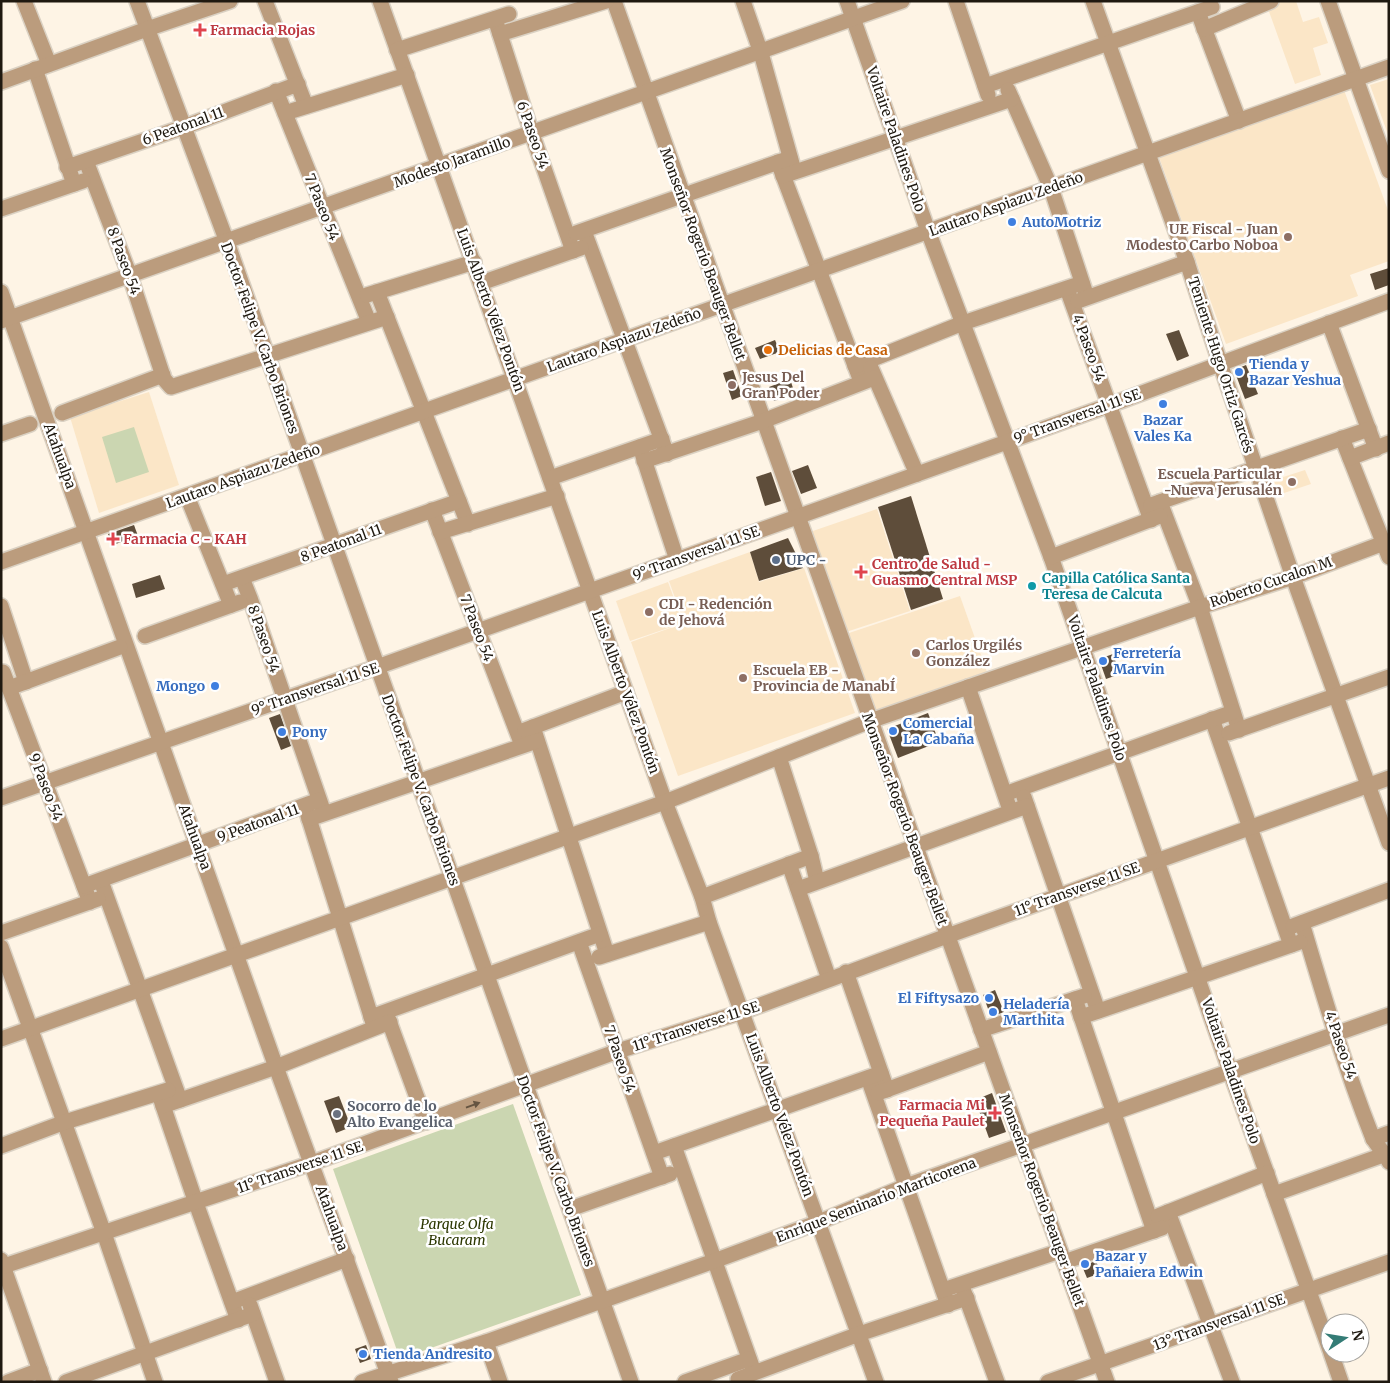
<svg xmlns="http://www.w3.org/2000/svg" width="1390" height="1383" viewBox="0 0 1390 1383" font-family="Merriweather,serif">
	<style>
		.built { fill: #fbe6c7 }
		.green { fill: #cbd6b1 }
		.building { fill: #5e4d3a }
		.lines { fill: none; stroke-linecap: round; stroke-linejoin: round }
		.minor-casing { stroke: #dad1c3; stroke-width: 18 }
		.minor { stroke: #bb9c7d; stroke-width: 15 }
		.oneway { fill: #655441 }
		.health-dot { fill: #e0444e; stroke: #fff; stroke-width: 2 }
		.shop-dot { fill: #3f7fe0; stroke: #fff; stroke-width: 2 }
		.education-dot { fill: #8d6e63; stroke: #fff; stroke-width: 2 }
		.food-dot { fill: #e8710a; stroke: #fff; stroke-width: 2 }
		.service-dot { fill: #5c6f8a; stroke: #fff; stroke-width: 2 }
		.culture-dot { fill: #0f9aa8; stroke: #fff; stroke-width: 2 }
		.worship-dot { fill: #6b7280; stroke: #fff; stroke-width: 2 }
		.labels { text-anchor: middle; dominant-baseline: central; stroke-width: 5; stroke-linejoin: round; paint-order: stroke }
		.health-label { font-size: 14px; font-weight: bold; fill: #be3a42; stroke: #fff; text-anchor: start }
		.street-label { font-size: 14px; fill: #1f1910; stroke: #fff }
		.shop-label { font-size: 14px; font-weight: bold; fill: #366cbe; stroke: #fff; text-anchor: start }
		.education-label { font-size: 14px; font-weight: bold; fill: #785e54; stroke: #fff; text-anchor: start }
		.food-label { font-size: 14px; font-weight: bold; fill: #c56008; stroke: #fff; text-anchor: start }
		.service-label { font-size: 14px; font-weight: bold; fill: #4e5e75; stroke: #fff; text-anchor: start }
		.culture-label { font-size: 14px; font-weight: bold; fill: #0d838f; stroke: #fff; text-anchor: start }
		.worship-label { font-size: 14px; font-weight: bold; fill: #5b616d; stroke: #fff; text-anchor: start }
		.park-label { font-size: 14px; font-style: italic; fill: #2c3700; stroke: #fff }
	</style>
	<rect width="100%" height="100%" fill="#fef4e5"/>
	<g class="built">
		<path d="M1280,1H1296L1303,22L1319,17L1328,43L1313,48L1321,75L1295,84L1267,6Z"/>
		<path d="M1389,79V137L1370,85Z"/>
		<path d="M1344,90L1389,213V261L1350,275L1358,296L1226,344L1159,157Z"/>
		<path d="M149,392L179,485L99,513L70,417Z"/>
		<path d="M1305,470L1311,484L1278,495L1274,480Z"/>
		<path d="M877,509L910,611L846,632L810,532Z"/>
		<path d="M750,552L759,582L804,568L855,713L678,776L631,642L684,623L669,581Z"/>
		<path d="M668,582L683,623L630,641L616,601Z"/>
		<path d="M960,596L987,672L875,711L846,634Z"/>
	</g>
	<g class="green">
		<path d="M134,427L149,472L116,483L102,437Z"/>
		<path d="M513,1104L581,1295L400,1359L333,1169Z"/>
	</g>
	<g class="building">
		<path d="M1389,268V285L1375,290L1370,274Z"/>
		<path d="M1179,330L1189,356L1177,361L1166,334Z"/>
		<path d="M775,340L780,352L760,359L755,348Z"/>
		<path d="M1246,365L1258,394L1245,399L1234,370Z"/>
		<path d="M733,370L742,396L732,400L723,373Z"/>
		<path d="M790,379L795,394L774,401L769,387Z"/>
		<path d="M808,465L817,488L801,494L792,471Z"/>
		<path d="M771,472L781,501L765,506L756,477Z"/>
		<path d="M911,496L943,599L911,610L878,507Z"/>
		<path d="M134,525L138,536L113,545L108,534Z"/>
		<path d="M788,538L803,568L759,581L750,552Z"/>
		<path d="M160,575L165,589L136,598L132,584Z"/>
		<path d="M1113,654L1120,674L1106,679L1099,659Z"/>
		<path d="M928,713L939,742L898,758L887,729Z"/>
		<path d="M280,714L291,746L281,750L269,718Z"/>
		<path d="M995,990L1004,1012L991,1017L983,995Z"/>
		<path d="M992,1093L1006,1132L989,1138L975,1100Z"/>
		<path d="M339,1096L351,1127L336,1133L324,1101Z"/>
		<path d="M1096,1261L1101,1273L1087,1278L1082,1266Z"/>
		<path d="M366,1345L371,1359L360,1363L355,1349Z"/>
	</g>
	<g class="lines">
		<defs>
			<g id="minor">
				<path d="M24,1L49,64"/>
				<path d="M137,1L227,242L631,1382"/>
				<path d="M265,1L306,106"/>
				<path d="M380,1L665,802L702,897L709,922L876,1382"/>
				<path d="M614,1L1107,1382"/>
				<path d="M743,1L761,53L793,167"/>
				<path d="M847,1L928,231L1051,557L1230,1071L1330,1350"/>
				<path d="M956,1L988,95"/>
				<path d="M1093,1L1187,262L1220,363L1293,577L1389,843"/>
				<path d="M1328,1L1389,171"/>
				<path d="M1198,12L1239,121"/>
				<path d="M495,19L532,134L573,251"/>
				<path d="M1204,29L1271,1"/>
				<path d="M500,34L606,1"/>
				<path d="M397,50L509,14"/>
				<path d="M35,69L74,184"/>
				<path d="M1,82L147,29L230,1"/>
				<path d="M985,86L1212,7"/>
				<path d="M1008,90L1051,188L1087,297"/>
				<path d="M276,91L369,322"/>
				<path d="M285,113L407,75"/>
				<path d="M86,161L130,276L164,379L171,387L387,317"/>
				<path d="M778,162L859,376"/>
				<path d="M67,167L184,127L298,84"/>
				<path d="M783,176L1012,99"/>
				<path d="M1,209L83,181"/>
				<path d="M584,231L667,454"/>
				<path d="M576,233L790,158"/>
				<path d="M481,283L581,248"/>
				<path d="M1067,289L1151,520"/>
				<path d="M1,292L276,1067L391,1382"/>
				<path d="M377,292L468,524"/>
				<path d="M367,295L474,262"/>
				<path d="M1078,301L1187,262"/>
				<path d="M1,321L902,1"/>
				<path d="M1329,323L1376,449"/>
				<path d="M855,366L963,323L1082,283"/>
				<path d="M871,368L917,474"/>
				<path d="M62,413L163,375"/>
				<path d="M1,434L30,424"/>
				<path d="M1342,438L1389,557"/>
				<path d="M640,447L677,560"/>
				<path d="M1350,458L1389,443"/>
				<path d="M644,461L763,421L874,378"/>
				<path d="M550,478L662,439"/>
				<path d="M187,496L231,605"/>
				<path d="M1160,502L1200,607L1239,730"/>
				<path d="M1151,505L1369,429"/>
				<path d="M432,510L522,745"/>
				<path d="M440,532L557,496"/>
				<path d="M1051,557L1160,516"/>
				<path d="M1,562L1389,67"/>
				<path d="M242,578L250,598L324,813"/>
				<path d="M223,584L459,501"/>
				<path d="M1,606L26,682"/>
				<path d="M145,636L240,602"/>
				<path d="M3,672L90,902"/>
				<path d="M968,687L1008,804"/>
				<path d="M9,688L120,647"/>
				<path d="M1212,719L1291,945"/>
				<path d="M533,727L607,954"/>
				<path d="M525,730L626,692"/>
				<path d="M1229,733L1389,677"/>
				<path d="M779,757L811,856L817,881"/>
				<path d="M1005,794L1233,712"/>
				<path d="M1024,797L1098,1011"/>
				<path d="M1,798L377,667L948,463L1110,405L1389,301"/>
				<path d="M306,809L374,1026"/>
				<path d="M309,819L537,741"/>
				<path d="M789,864L829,979"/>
				<path d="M101,881L180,1100"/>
				<path d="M84,886L319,800"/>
				<path d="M798,889L1027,806"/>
				<path d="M702,897L811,856"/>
				<path d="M1302,923C1323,994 1345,1068 1372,1136C1376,1146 1385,1152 1389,1162"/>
				<path d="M1293,926L1389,890"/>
				<path d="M1,933L98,899"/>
				<path d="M579,942L662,1177"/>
				<path d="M1,947L104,1233L155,1382"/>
				<path d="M599,957L709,922"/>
				<path d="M846,972L887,1090"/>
				<path d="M1075,999L1154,1231"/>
				<path d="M386,1013L426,1122"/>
				<path d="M371,1017L600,934"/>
				<path d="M1081,1017L1300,942"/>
				<path d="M981,1030L1084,996"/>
				<path d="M1,1039L665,802L870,721L1200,607L1293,577L1389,541"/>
				<path d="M868,1078L948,1305"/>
				<path d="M878,1093L989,1052"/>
				<path d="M159,1094L196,1203L238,1320"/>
				<path d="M163,1106L276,1067L390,1022"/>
				<path d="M1373,1139L1389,1133"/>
				<path d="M1,1146L65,1122L168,1090"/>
				<path d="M674,1146L754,1372"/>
				<path d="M654,1153L881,1073"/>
				<path d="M1274,1194L1386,1154"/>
				<path d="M570,1209L670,1174"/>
				<path d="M1168,1212L1232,1382"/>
				<path d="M1158,1216L1267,1173"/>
				<path d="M1,1260L44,1382"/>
				<path d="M1064,1262L1162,1228"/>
				<path d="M1,1267L312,1163L618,1051L742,1012L947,936L1389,778"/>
				<path d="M963,1289L997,1382"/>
				<path d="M943,1290L1060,1251"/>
				<path d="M232,1302L347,1259"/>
				<path d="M250,1305L277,1382"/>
				<path d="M486,1342L500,1382"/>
				<path d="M1331,1353L1341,1382"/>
				<path d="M738,1379L859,1334L967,1298"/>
				<path d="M8,1382L40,1370"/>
				<path d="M66,1382L253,1314"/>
				<path d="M362,1382L486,1342L714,1261L819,1222L906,1186L1389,1015"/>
				<path d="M685,1382L749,1359"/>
				<path d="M1048,1382L1389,1262"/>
			</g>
		</defs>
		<use href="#minor" class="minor-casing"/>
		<use href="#minor" class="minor"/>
	</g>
	<defs><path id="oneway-solid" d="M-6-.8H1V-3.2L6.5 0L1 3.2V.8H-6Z" transform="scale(1.25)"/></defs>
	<use class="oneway" href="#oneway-solid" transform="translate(473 1105) rotate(-20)"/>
	<g class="health-dot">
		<path d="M197.5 22.5h5v5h5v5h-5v5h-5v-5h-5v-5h5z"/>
		<path d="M110.5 531.5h5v5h5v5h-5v5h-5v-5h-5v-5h5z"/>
		<path d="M858.5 564.5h5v5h5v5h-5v5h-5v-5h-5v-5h5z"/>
		<path d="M992.5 1105.5h5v5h5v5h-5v5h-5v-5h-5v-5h5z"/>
	</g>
	<g class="shop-dot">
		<circle cx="1012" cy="222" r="5"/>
		<circle cx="1239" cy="372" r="5"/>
		<circle cx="1163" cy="404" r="5"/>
		<circle cx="1103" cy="661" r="5"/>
		<circle cx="215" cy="686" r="5"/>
		<circle cx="893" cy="731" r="5"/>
		<circle cx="282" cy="732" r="5"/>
		<circle cx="989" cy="998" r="5"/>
		<circle cx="993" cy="1012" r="5"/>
		<circle cx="1085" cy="1264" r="5"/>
		<circle cx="363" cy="1354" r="5"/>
	</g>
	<g class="education-dot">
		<circle cx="1288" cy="237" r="5"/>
		<circle cx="732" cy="385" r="5"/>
		<circle cx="1292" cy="482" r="5"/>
		<circle cx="649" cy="612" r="5"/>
		<circle cx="916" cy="653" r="5"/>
		<circle cx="743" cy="678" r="5"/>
	</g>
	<circle class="food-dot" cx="768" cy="350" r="5"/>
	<circle class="service-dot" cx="776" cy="560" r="5"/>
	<circle class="culture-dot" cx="1032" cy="586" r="5"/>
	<circle class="worship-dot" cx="337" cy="1114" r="5"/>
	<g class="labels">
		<g class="health-label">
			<text x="210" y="30">Farmacia Rojas</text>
			<text x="123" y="539">Farmacia C - KAH</text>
			<text x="872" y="564">Centro de Salud -<tspan x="872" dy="16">Guasmo Central MSP</tspan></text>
			<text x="985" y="1105" text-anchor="end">Farmacia Mi<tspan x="985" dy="16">Pequeña Paulet</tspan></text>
		</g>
		<g class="street-label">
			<text transform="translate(183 126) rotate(-20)">6 Peatonal 11</text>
			<text transform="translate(533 135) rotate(71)">6 Paseo 54</text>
			<text transform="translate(896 139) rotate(71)">Voltaire Paladines Polo</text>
			<text transform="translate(452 162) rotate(-20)">Modesto Jaramillo</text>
			<text transform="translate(1006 204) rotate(-20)">Lautaro Aspiazu Zedeño</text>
			<text transform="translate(322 207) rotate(68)">7 Paseo 54</text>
			<text transform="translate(703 254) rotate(70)">Monseñor Rogerio Beauger Bellet</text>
			<text transform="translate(124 261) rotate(70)">8 Paseo 54</text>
			<text transform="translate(491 310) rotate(70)">Luis Alberto Vélez Pontón</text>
			<text transform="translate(260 338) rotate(70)">Doctor Felipe V. Carbo Briones</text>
			<text transform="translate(624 340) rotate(-20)">Lautaro Aspiazu Zedeño</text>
			<text transform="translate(1089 348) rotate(70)">4 Paseo 54</text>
			<text transform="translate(1221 365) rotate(72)">Teniente Hugo Ortiz Garcés</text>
			<text transform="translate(1077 416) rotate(-20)">9° Transversal 11 SE</text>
			<text transform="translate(60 456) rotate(70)">Atahualpa</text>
			<text transform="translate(243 476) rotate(-20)">Lautaro Aspiazu Zedeño</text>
			<text transform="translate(341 543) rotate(-20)">8 Peatonal 11</text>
			<text transform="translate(696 553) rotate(-20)">9° Transversal 11 SE</text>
			<text transform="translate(1271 582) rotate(-19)">Roberto Cucalon M</text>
			<text transform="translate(477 628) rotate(69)">7 Paseo 54</text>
			<text transform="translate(264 639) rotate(71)">8 Paseo 54</text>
			<text transform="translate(1097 688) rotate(71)">Voltaire Paladines Polo</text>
			<text transform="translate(315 689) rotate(-19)">9° Transversal 11 SE</text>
			<text transform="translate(626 692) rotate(70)">Luis Alberto Vélez Pontón</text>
			<text transform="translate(46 787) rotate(69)">9 Paseo 54</text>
			<text transform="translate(421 790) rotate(70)">Doctor Felipe V. Carbo Briones</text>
			<text transform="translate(905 819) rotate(70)">Monseñor Rogerio Beauger Bellet</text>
			<text transform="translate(258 823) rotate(-20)">9 Peatonal 11</text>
			<text transform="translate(195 837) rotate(70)">Atahualpa</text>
			<text transform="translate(1077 889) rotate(-20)">11° Transverse 11 SE</text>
			<text transform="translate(696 1026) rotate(-18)">11° Transverse 11 SE</text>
			<text transform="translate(1341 1045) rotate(71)">4 Paseo 54</text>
			<text transform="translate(620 1059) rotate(71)">7 Paseo 54</text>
			<text transform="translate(1231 1071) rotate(71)">Voltaire Paladines Polo</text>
			<text transform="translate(780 1115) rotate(70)">Luis Alberto Vélez Pontón</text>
			<text transform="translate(300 1167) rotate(-19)">11° Transverse 11 SE</text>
			<text transform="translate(556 1171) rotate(70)">Doctor Felipe V. Carbo Briones</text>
			<text transform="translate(876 1200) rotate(-21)">Enrique Seminario Marticorena</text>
			<text transform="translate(1042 1200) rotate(70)">Monseñor Rogerio Beauger Bellet</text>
			<text transform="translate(332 1218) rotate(70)">Atahualpa</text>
			<text transform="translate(1219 1322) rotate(-20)">13° Transversal 11 SE</text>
		</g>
		<g class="shop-label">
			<text x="1022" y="222">AutoMotriz</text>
			<text x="1249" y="364">Tienda y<tspan x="1249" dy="16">Bazar Yeshua</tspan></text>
			<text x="1163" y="420" text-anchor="middle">Bazar<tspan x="1163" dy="16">Vales Ka</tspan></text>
			<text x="1113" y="653">Ferretería<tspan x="1113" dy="16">Marvin</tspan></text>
			<text x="205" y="686" text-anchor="end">Mongo</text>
			<text x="903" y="723">Comercial<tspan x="903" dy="16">La Cabaña</tspan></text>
			<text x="292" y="732">Pony</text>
			<text x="979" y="998" text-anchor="end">El Fiftysazo</text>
			<text x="1003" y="1004">Heladería<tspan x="1003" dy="16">Marthita</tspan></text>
			<text x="1095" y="1256">Bazar y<tspan x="1095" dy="16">Pañaiera Edwin</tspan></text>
			<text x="373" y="1354">Tienda Andresito</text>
		</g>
		<g class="education-label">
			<text x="1278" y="229" text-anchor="end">UE Fiscal - Juan<tspan x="1278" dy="16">Modesto Carbo Noboa</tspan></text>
			<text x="742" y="377">Jesus Del<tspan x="742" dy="16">Gran Poder</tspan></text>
			<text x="1282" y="474" text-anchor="end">Escuela Particular<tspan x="1282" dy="16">-Nueva Jerusalén</tspan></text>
			<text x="659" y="604">CDI - Redención<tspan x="659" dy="16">de Jehová</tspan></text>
			<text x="926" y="645">Carlos Urgilés<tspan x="926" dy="16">González</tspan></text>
			<text x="753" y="670">Escuela EB -<tspan x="753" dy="16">Provincia de ManabÍ</tspan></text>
		</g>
		<g class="food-label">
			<text x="778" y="350">Delicias de Casa</text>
		</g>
		<g class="service-label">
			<text x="786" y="560">UPC -</text>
		</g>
		<g class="culture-label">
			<text x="1042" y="578">Capilla Católica Santa<tspan x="1042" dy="16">Teresa de Calcuta</tspan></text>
		</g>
		<g class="worship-label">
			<text x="347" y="1106">Socorro de lo<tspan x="347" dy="16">Alto Evangelica</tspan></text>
		</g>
		<g class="park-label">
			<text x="457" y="1224">Parque Olfa<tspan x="457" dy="16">Bucaram</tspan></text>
		</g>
	</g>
	<rect width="1390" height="1383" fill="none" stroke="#1f1910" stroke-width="5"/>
	<g transform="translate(1345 1338) rotate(78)"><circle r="24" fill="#ffffff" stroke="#a5a39f"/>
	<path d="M0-4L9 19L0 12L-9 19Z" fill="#347c76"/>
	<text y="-8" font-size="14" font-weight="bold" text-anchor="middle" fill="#1f1910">N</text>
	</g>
</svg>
